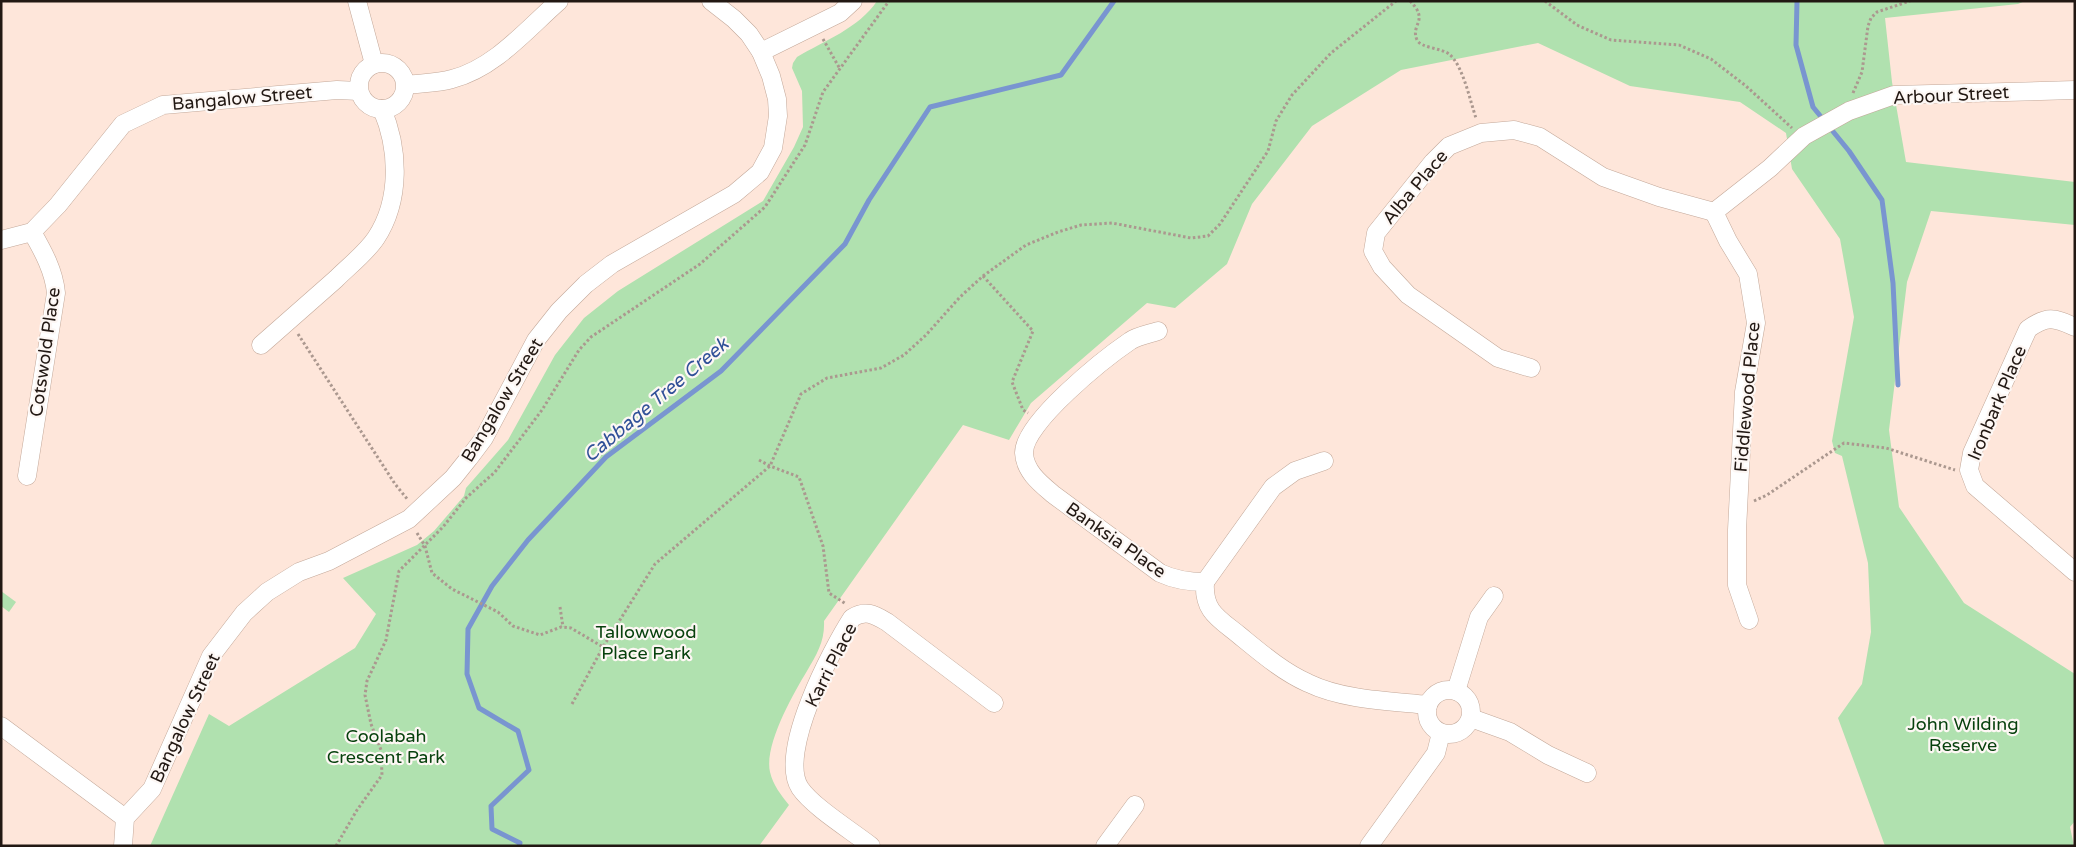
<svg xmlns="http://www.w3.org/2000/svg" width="2076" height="847" viewBox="0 0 2076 847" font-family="'Varela Round',sans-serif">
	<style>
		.green { fill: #b0e1af }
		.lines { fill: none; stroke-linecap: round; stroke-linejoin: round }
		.stream { stroke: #7995d0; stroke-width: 5 }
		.minor-casing { stroke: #c3a899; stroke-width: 19 }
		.path { stroke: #ab988f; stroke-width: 3; stroke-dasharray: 2.5 2.5; stroke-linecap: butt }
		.minor { stroke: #fff; stroke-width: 18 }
		.labels { text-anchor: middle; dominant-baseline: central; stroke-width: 4.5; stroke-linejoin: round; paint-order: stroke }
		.street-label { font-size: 18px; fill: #221813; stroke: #fdf7f4 }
		.park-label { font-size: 18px; fill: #07410d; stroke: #fdf7f4 }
		.water-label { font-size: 19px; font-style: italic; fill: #305098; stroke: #fdf7f4 }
	</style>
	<rect width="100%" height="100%" fill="#fee6da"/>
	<g class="green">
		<path d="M877,1H2025L2018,4L1885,18L1892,82L1906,162L2075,182V225L1931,211L1907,282L1889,430L1899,507L1964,603L2075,674V821L2070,827L2074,846H1885L1838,718L1862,684L1871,632L1868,563L1842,456L1835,453L1832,441L1854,317L1840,239L1792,169L1786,133L1740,102L1630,86L1538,43L1401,70L1312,126L1252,204L1227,264L1175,308L1147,303L1031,403L1009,440L963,425L824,621C825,641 817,654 807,671C793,694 764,745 770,772C773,785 781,795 789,805L759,846H150L209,714L229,726L355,648L376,614L343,578L417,545L434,531L464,496L466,488L508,440L555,355L584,318L618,291L763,201L794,147L803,127L802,91L792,68L793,63L797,57C824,41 859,28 877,1Z"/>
		<path d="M1,591L16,602L9,612L1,606Z"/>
	</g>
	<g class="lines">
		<g class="stream">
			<path d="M1797,1L1796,45L1813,107L1849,151L1882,200L1893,283L1898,385"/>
			<path d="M519,846L520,843L492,829L491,806L529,770L518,731L479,708L467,674L468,629L492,586L528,540L606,457L721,371L845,244L869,200L930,107L1061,75L1114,1"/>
		</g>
		<defs>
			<g id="minor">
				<path d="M357,1L374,64"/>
				<path d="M761,52L840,13L853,1"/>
				<circle cx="382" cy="86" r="23"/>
				<path d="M406,85C421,83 438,83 452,79C495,68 527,29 559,1"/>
				<path d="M1714,212L1728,241L1748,274L1756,323L1744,392L1737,530V585L1749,620"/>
				<path d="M1714,212L1770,168L1804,136L1849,111L1894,95L2075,90"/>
				<path d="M1,240L32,232L58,205L123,124L163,105L337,90L359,91"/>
				<path d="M2075,327C2054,318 2048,315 2028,329L1972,453L1969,470L1975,486L2075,572"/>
				<path d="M1158,331C1149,334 1137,336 1130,341C1105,358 1023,423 1024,453C1025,472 1041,484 1054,495L1160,573C1175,580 1188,582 1205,582C1203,611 1218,618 1239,635C1261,653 1283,672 1308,683C1343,700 1390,701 1428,705"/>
				<path d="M261,345C286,323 311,301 336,279C349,266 366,253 376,238C401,200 399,149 382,109"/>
				<path d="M1531,368L1498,358L1408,295L1382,267L1373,251L1376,233L1433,162L1449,146L1481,133L1514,130L1540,137L1603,177L1659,197L1714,212"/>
				<path d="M27,476L56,293C54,271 43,251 32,232"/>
				<path d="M1205,582L1273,487L1295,471L1324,461"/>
				<circle cx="1449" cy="712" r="22"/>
				<path d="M1456,691L1479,617L1494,596"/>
				<path d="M1471,718L1510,732L1548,755L1587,773"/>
				<path d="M1,726L125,818"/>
				<path d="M123,846L125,818L152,789L211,656L244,613L267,592L299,572L329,561L409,519L453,478L469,458L484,438L536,340L559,311L586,284L612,264L734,194L760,172L773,148L778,116L777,99L771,76L761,52L749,34L734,19L711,1"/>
				<path d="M871,846C852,831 813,807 800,788C777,753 832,649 852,618C866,609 875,615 887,622L994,703"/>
				<path d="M1105,846L1135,805"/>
				<path d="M1369,846L1436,753L1441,733"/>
			</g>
		</defs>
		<use href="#minor" class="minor-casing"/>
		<g class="path">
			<path d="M1410,1C1430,21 1410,24 1417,40C1421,48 1441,48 1449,54C1463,65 1470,101 1476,118"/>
			<path d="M1545,1L1577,25L1611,40L1679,45L1711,59L1746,86L1792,128"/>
			<path d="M823,39L840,69"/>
			<path d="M1853,93L1862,72L1868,26L1871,18L1877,12L1910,1"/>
			<path d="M983,276L1033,331L1012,382L1023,410L1028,413"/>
			<path d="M298,334L395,484L408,500"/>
			<path d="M759,460L770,466L799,477L823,546L829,593L846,604"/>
			<path d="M1754,501L1767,495L1844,443L1886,448L1955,470"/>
			<path d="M417,533L425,546L432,573L452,589L498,612L513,626L540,635L561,627L571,628L603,647L655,564L770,466L801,394L827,378L881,368L904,355L926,335L960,297L983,276L1026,245L1058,232L1081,225L1112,223L1191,238L1208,236L1220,224L1268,151L1276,121L1292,95L1331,53L1396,1"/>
			<path d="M560,607L563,627"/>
			<path d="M572,704L603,647"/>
			<path d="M336,846L357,810L382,775L381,750L371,724L365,695L367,681L386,640L399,571L443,527L466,498L495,472L542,410L579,350L591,337L700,264L765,207L805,145L823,92L889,1"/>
		</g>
		<use href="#minor" class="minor"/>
	</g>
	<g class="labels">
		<g class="street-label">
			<text transform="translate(1951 95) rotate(-3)">Arbour Street</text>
			<text transform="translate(242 98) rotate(-5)">Bangalow Street</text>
			<text transform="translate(1415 187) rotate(-50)">Alba Place</text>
			<text transform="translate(45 352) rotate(-82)">Cotswold Place</text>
			<text transform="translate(1747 397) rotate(-85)">Fiddlewood Place</text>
			<text transform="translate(502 400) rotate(-59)">Bangalow Street</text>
			<text transform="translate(1997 403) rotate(-67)">Ironbark Place</text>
			<text transform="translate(1116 540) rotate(35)">Banksia Place</text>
			<text transform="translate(831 665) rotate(-63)">Karri Place</text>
			<text transform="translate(185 718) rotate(-65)">Bangalow Street</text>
		</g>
		<g class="park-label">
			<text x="646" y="632">Tallowwood<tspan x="646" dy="21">Place Park</tspan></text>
			<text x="1963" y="724">John Wilding<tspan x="1963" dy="21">Reserve</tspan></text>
			<text x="386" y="736">Coolabah<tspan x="386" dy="21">Crescent Park</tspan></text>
		</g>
		<g class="water-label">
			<text transform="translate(656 400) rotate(-40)">Cabbage Tree Creek</text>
		</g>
	</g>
	<rect width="2076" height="847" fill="none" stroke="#221813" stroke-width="5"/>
</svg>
